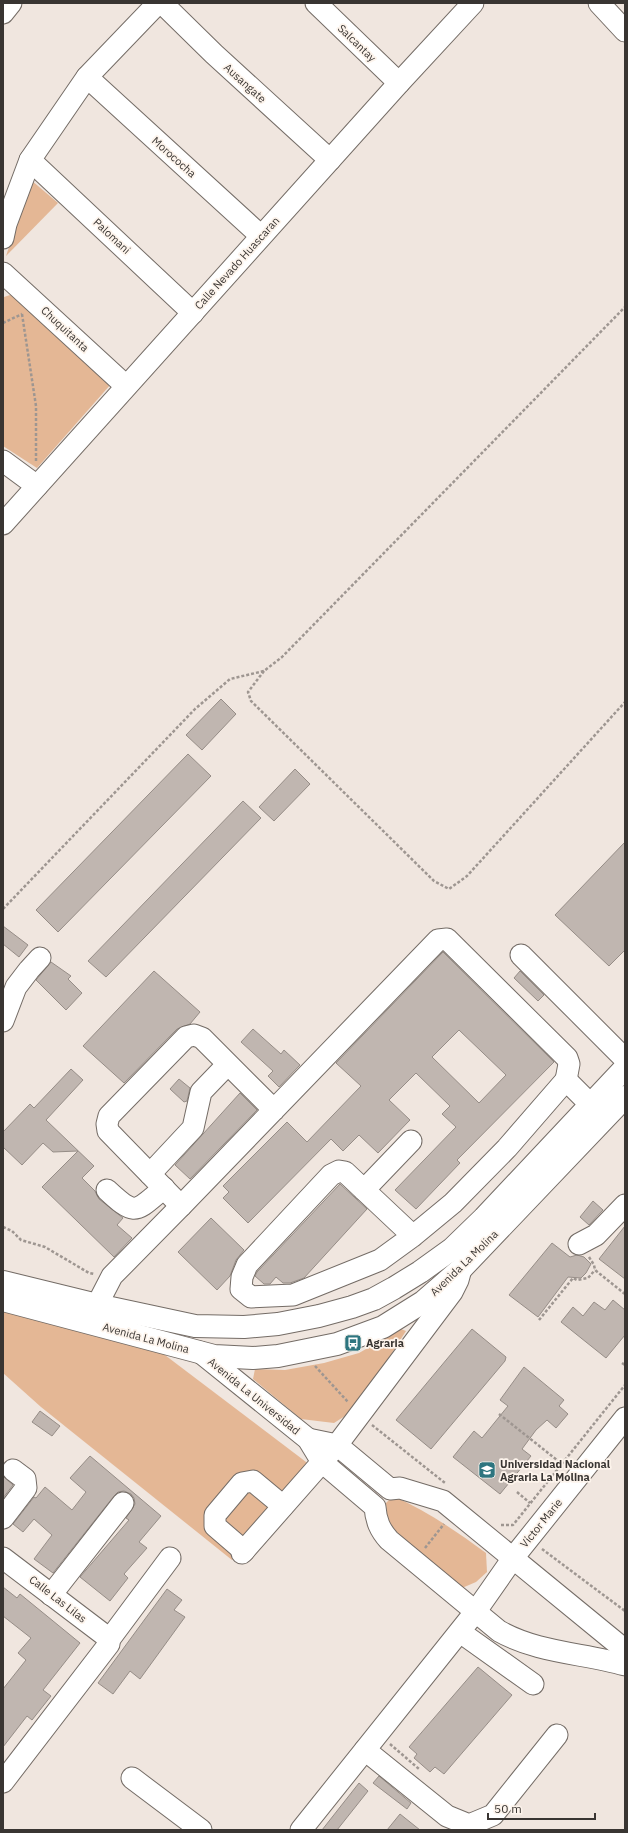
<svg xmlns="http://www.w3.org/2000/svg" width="628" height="1833" viewBox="0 0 628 1833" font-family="'IBM Plex Sans',sans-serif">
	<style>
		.green { fill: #e4b795 }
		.building { fill: #c0b6b0; stroke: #968d87; fill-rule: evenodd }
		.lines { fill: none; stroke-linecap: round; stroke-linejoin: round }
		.minor-casing { stroke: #746c66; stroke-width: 23 }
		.major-casing { stroke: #746c66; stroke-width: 24 }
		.path { stroke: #9e9691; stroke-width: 2.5; stroke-dasharray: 3 2; stroke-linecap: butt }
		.minor { stroke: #fff; stroke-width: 21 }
		.major { stroke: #fff; stroke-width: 22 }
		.labels { text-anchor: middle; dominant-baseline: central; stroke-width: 3.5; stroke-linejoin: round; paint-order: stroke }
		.street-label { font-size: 11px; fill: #393532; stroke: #fdf4ec }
		.poi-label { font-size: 11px; font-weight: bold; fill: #393532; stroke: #fdf4ec; text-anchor: start }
	</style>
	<rect width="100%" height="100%" fill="#f0e6df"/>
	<g class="green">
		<path d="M31,180L58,203L6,256Z"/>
		<path d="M13,294L111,384L37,468L3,446V302L4,297Z"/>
		<path d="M3,1308L153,1346L314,1468L232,1560L41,1407L3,1373Z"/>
		<path d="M401,1329L406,1331L356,1409L334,1423L301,1419L253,1379L255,1369L285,1370L324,1363L359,1353Z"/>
		<path d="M393,1496C427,1511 456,1531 486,1553L487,1572L476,1582L462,1588L395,1531L387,1519L386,1503Z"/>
	</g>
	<g class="building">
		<path d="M221,699L236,714L202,750L186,735Z"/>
		<path d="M188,754L211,776L58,932L36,910Z"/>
		<path d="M295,769L310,784L274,821L259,807Z"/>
		<path d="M243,801L261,818L106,977L88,961Z"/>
		<path d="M625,842V950L609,966L555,915Z"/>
		<path d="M3,926L28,945L19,957L3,944Z"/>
		<path d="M443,952L554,1062L457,1160L460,1163L416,1209L395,1190L456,1127L442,1114L450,1106L416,1073L389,1100L410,1120L378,1153L359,1135L343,1151L331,1139L248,1223L223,1198L229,1192L223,1186L287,1122L307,1142L361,1086L336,1063ZM459,1030L506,1075L479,1103L432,1057Z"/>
		<path d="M51,962L71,976L68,979L82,993L66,1010L36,980Z"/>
		<path d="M154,971L200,1012L190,1024L177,1029L124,1083L83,1046Z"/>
		<path d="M520,971L544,995L538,1001L514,978Z"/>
		<path d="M253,1029L281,1054L284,1050L300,1065L279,1087L268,1076L273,1071L241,1042Z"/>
		<path d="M71,1069L83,1080L46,1120L94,1166L82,1178L95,1191L99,1199L123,1218L117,1225L132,1238L114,1257L42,1187L78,1151L53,1152L43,1143L22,1165L3,1147V1132L30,1104L34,1108Z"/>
		<path d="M179,1079L190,1088L187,1101L184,1102L170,1089Z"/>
		<path d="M240,1093L257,1110L190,1179L175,1165Z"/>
		<path d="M340,1184L367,1209L304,1278L290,1283H283L276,1277L270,1284H264L255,1276L257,1272Z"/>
		<path d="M593,1201L603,1210L589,1225L580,1217Z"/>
		<path d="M211,1218L244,1250L236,1260L230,1276L217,1290L178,1252Z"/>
		<path d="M625,1226V1279L599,1259Z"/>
		<path d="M552,1243L570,1257L577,1255L584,1257L591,1264L586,1273L581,1278L568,1277L538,1317L509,1295Z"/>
		<path d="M613,1300L625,1310V1335L606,1358L561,1322L573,1307L583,1316L594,1302L605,1310Z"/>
		<path d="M472,1329L506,1357L505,1361L431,1449L396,1420Z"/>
		<path d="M524,1367L564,1400L559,1406L568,1414L556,1428L547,1420L536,1430L522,1449L531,1456L500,1494L453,1457L474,1431L482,1438L508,1406L500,1400Z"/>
		<path d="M40,1411L60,1426L52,1436L32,1422Z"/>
		<path d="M90,1456L161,1516L139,1542L147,1548L124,1574L128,1578L110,1601L80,1577L129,1520L126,1518L135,1504L134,1498L131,1494L124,1491L118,1492L114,1496L53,1573L34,1559L52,1535L34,1519L23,1532L13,1524L34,1497L36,1498L45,1487L72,1510L86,1492L70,1478Z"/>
		<path d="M3,1476L13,1485L3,1498Z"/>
		<path d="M3,1587L17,1598L20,1594L80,1643L43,1690L51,1696L32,1720L27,1716L3,1747V1689L26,1660L18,1653L31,1638L3,1616Z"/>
		<path d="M167,1589L182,1600L174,1610L185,1617L140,1679L130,1671L113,1694L98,1683Z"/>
		<path d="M478,1667L512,1695L444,1774L435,1767L430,1772L414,1758L417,1754L409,1747Z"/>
		<path d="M379,1776L411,1803L407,1809L373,1783Z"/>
		<path d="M359,1783L368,1791L337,1830H322Z"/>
		<path d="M400,1814L420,1830H387Z"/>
	</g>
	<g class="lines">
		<defs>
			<g id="minor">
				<path d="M162,3L214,54L330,160"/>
				<path d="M316,3L399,83"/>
				<path d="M599,3L625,31"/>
				<path d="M3,13L11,3"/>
				<path d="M87,77L261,236"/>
				<path d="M30,160L193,313"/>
				<path d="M3,238L6,224L30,160L87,77L158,3"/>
				<path d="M3,273L126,386"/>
				<path d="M3,461L37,486"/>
				<path d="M3,524L399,83L473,3"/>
				<path d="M521,955L625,1059"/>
				<path d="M3,1021L16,987L29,970L40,958"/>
				<path d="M274,1110L202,1038L194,1035L186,1037L109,1116L107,1124L108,1131L181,1206L438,940L447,939L567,1058L569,1064L566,1080"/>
				<path d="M150,1174L193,1128L201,1092L227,1065"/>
				<path d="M107,1190C136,1217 135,1212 164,1188"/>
				<path d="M364,1190L411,1141"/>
				<path d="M413,1236L345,1172L339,1171L331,1175L247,1265L242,1277L241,1289L251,1297L293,1295L380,1260L413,1236L453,1203L507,1148L566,1080L591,1105"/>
				<path d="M579,1244L596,1235L625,1205"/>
				<path d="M97,1305L112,1276L181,1206"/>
				<path d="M200,1352L308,1439L322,1462L375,1507C376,1521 380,1530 389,1540L499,1631C538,1653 583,1653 625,1665"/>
				<path d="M308,1439L337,1445L390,1489L400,1488L443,1501L625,1650"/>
				<path d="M3,1518L26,1488L25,1479L13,1470"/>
				<path d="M244,1551L215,1526V1515L242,1483L253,1481L283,1506"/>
				<path d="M242,1553L337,1445L452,1292L458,1280L461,1269"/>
				<path d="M3,1558L107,1637L109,1644L3,1782"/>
				<path d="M51,1595L123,1503"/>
				<path d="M460,1632L533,1684"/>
				<path d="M109,1640L170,1558"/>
				<path d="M365,1750L447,1816L469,1825L493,1815L557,1735"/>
				<path d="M132,1778L201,1830"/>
				<path d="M301,1830L476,1611L513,1558L625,1418"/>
			</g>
			<g id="major">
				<path d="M3,1282L97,1305L195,1326L244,1327L278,1324L319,1316L352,1307L374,1299L394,1288L420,1272L452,1249L484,1218L625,1068"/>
				<path d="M3,1300L214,1356L253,1358L278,1356L337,1344L383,1327L423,1302L461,1269L625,1097"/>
			</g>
		</defs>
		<use href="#minor" class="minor-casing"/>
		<use href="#major" class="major-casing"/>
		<g class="path">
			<path d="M22,314L36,406V462"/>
			<path d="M3,323L22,314"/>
			<path d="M264,671L248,692L251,701L434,881L449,889L467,876L625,702"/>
			<path d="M3,909L195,709L230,679L264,671L282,657L625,307"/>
			<path d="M3,1227L12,1231L21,1240L45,1247L89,1273L94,1274"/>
			<path d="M589,1257L594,1265L595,1270L625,1294"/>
			<path d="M539,1320L573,1278L577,1280L588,1278L595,1270"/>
			<path d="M622,1363L625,1365"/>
			<path d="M315,1366L348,1402"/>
			<path d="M499,1414L562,1464"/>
			<path d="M372,1425L445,1483"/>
			<path d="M517,1492L530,1503"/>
			<path d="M501,1525H513L625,1385"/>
			<path d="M425,1548L444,1524"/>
			<path d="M542,1549L625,1611"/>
			<path d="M390,1744L419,1769"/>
		</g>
		<use href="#minor" class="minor"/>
		<use href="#major" class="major"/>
	</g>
	<defs>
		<symbol id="bus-square" viewBox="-11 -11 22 22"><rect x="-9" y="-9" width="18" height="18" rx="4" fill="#2d757f" stroke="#fdf4ec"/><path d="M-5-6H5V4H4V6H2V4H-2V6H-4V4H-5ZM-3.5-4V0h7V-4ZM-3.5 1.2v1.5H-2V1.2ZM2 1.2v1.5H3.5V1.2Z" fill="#fff"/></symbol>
		<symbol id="university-square" viewBox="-11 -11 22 22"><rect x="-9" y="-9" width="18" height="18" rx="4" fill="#2d757f" stroke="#fdf4ec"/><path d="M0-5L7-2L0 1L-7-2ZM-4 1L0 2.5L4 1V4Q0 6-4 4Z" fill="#fff"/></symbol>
	</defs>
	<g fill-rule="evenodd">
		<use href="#bus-square" x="343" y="1333" width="20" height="20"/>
		<use href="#university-square" x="477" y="1460" width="20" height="20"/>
	</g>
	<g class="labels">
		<g class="street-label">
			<text transform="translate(357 43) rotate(44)">Salcantay</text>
			<text transform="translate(245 83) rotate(42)">Ausangate</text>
			<text transform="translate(174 157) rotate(42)">Morococha</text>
			<text transform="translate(112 236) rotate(43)">Palomani</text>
			<text transform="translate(237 263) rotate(-48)">Calle Nevado Huascaran</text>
			<text transform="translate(65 329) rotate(43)">Chuquitanta</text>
			<text transform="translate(464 1263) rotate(-44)">Avenida La Molina</text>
			<text transform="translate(146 1338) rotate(15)">Avenida La Molina</text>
			<text transform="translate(254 1396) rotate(39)">Avenida La Universidad</text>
			<text transform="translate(541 1523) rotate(-51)">Víctor Marie</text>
			<text transform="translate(58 1599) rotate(38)">Calle Las Lilas</text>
		</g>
		<g class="poi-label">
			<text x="366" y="1343">Agraria</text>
			<text x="500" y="1464">Universidad Nacional<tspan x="500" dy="13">Agraria La Molina</tspan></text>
		</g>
	</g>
	<rect width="628" height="1833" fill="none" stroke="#393532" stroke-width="8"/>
	<path d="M488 1813v6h107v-6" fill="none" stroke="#393532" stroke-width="2"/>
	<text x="494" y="1813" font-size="12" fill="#393532" stroke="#fdf4ec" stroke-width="3" paint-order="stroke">50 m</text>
</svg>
